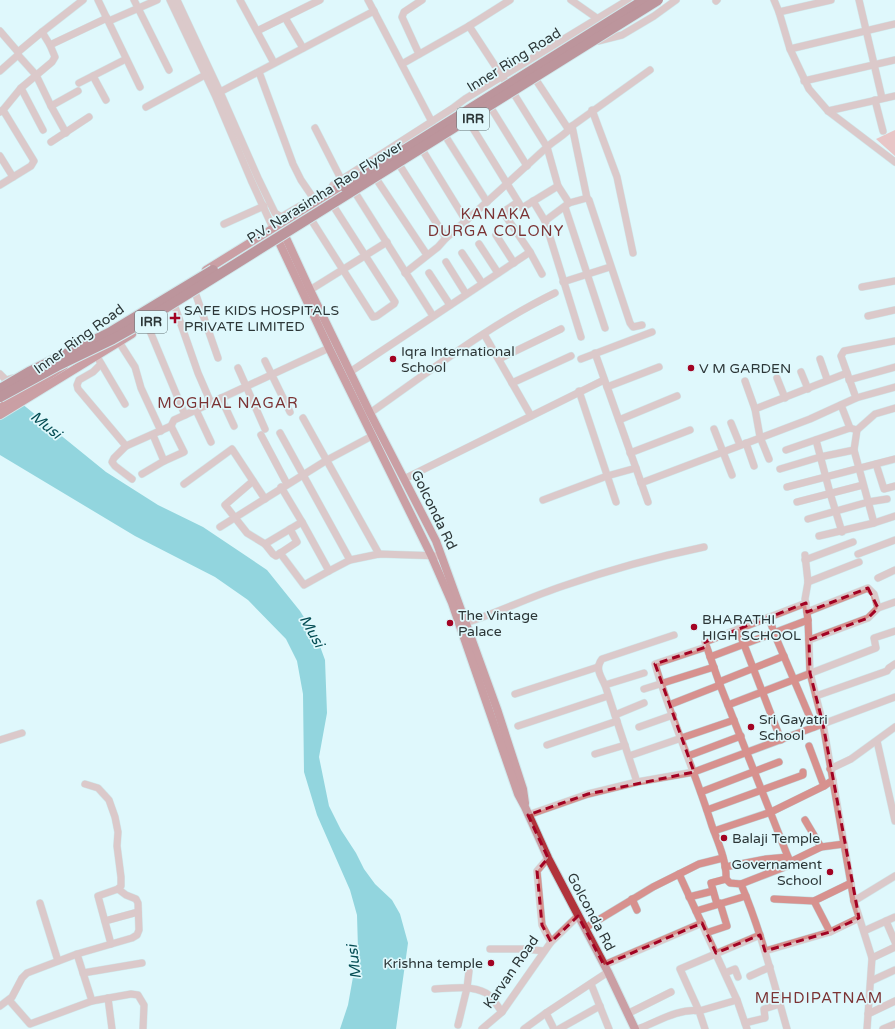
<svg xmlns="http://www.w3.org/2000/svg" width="895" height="1029" viewBox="0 0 895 1029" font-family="'Varela Round',sans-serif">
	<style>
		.forest { fill: #f48a88 }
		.water { fill: #35acba }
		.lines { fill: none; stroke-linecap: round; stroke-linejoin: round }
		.minor-casing { stroke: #bfd5d9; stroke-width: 8 }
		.major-casing { stroke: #bfd5d9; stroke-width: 10 }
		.minor { stroke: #d7918e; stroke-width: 7 }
		.major { stroke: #b1333b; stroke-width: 8 }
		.highway-bridge-casing { stroke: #bfd5d9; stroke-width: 12; stroke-linecap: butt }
		.highway-bridge { stroke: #921d28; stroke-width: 10 }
		.marked { fill: none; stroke: #a20323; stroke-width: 3; stroke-dasharray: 8 5; stroke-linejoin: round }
		.poi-dot { fill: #a20323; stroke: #dff8fc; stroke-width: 1.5 }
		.labels { text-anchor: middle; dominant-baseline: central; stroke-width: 3.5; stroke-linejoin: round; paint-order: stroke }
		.shield { fill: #dff8fc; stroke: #627072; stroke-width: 1 }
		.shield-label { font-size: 13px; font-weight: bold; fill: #2c3637 }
		.street-label { font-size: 14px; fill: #2c3637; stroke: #dff8fc }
		.poi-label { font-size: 14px; fill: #2c3637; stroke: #dff8fc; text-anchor: start }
		.neighbourhood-label { font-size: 15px; letter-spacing: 1px; fill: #7b3334; stroke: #dff8fc }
		.water-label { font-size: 15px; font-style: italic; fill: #034c53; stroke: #dff8fc }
	</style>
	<rect width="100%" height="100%" fill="#dff8fc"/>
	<path class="forest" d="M895,130V156L876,139Z"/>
	<path class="water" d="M0,386L106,472L158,505L203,527L267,570L300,611L317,638L325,660L327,713L319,757L329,806L341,830L356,853L364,869L375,884L392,900L400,914L408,943L396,1029H340L348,1005L358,949L357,915L350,890L317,815L304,772L303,694L297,661L286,639L248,600L215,577L135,536L0,455Z"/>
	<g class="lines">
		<defs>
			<g id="minor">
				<path d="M98,0L140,87"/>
				<path d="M134,0L169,70"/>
				<path d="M170,0L215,95L251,180L273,228"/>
				<path d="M177,0L220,92L258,178L275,213L281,217L300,206L309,204"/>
				<path d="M240,0L274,63"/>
				<path d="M368,0L433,124"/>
				<path d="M571,0L601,21"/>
				<path d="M774,0L779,12L790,49L809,89L828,111L895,162"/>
				<path d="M859,0L882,98"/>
				<path d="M716,1L717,0"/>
				<path d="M779,12L831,0"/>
				<path d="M109,21L157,0"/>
				<path d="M287,21L303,48"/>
				<path d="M469,26L505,81"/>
				<path d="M0,31L18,52L42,32L83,0"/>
				<path d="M257,31L320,0"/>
				<path d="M598,41L622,35L654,16L676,0"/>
				<path d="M50,45L107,18"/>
				<path d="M790,49L895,24"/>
				<path d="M419,54L402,17L404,12L422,0"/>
				<path d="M18,55L36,75L51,106L66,133"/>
				<path d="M402,64L469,26L510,0"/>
				<path d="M0,71L18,55V52"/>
				<path d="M259,72L293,164L301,180L316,202"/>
				<path d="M93,76L106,100"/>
				<path d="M536,80L569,130"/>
				<path d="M804,81L895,60"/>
				<path d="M79,83L126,59"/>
				<path d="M21,88L43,130"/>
				<path d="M220,92L374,11"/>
				<path d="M514,94L547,147L558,186L569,203"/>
				<path d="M875,100L883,131"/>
				<path d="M51,106L78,91"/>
				<path d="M146,107L205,75"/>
				<path d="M491,108L527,166"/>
				<path d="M592,110L617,177L633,253"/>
				<path d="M828,111L895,96"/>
				<path d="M0,112L3,110L21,88L52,62L55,57L50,45L42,32"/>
				<path d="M469,122L522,208L558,186"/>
				<path d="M572,126L587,198L589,200L630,323L633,327L642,325"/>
				<path d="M315,128L341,179"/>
				<path d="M446,137L487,202"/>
				<path d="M51,142L89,117"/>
				<path d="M423,151L466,221"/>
				<path d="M0,156L13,177"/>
				<path d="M400,166L446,238"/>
				<path d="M377,180L427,255"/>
				<path d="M0,185L31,166L34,161L3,110"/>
				<path d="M356,194L433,316"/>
				<path d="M327,195L333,185L453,108L465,99L628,0"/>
				<path d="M533,201L545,221L581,337"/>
				<path d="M518,202L503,212L530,252L542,274"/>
				<path d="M565,207L605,328"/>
				<path d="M312,221L373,317L377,316L394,304L395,302L334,207"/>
				<path d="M545,221L569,203L587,198"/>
				<path d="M224,224L264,206"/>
				<path d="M496,235L514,263"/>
				<path d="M479,244L498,273"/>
				<path d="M462,253L482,283"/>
				<path d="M446,262L466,294"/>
				<path d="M405,273L438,247L446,238C480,209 513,178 546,148C554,140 566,135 572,126L650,70"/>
				<path d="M429,273L450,305"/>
				<path d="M563,282L610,267"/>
				<path d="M862,287L895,281"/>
				<path d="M310,290L387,242"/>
				<path d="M196,295L218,358"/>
				<path d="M175,307L198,373L211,403"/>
				<path d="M868,316L895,310"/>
				<path d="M147,324L185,415"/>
				<path d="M484,334L531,416"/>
				<path d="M119,342L135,367L141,388L161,431"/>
				<path d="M595,353L648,502"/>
				<path d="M499,359L561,329"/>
				<path d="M581,359L652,332"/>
				<path d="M820,359L827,379"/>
				<path d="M99,360L125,404"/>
				<path d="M265,361L290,412"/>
				<path d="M101,364L93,372L79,380L77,385L78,389L126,446L171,426L174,420L185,415L329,348"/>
				<path d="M238,368L265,429"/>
				<path d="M350,372L530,252"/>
				<path d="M801,372L808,389"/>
				<path d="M0,374L6,380L13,378"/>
				<path d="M777,378L785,398"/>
				<path d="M849,380L895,367"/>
				<path d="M745,381L755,409L760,437L769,459"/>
				<path d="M512,383L571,356"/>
				<path d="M607,387L659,367"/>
				<path d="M579,391L616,502"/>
				<path d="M221,398L234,426"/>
				<path d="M856,398L895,387"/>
				<path d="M841,405L850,428"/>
				<path d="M755,409L847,373"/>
				<path d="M196,410L211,442"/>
				<path d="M370,413C430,371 489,325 555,293"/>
				<path d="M303,418L379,554"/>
				<path d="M619,420L677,396"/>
				<path d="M731,423L740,445"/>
				<path d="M714,429L732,475"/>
				<path d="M280,433L350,560"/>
				<path d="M153,435L164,461"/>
				<path d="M261,435L287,484"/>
				<path d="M816,440L830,493L842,532"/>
				<path d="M746,443L754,466"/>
				<path d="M126,446L114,458L112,462L115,466L132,479"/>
				<path d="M786,450L850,428L857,430"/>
				<path d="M630,453L690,430"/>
				<path d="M876,464L884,489L895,486"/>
				<path d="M780,469L820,457L854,450"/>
				<path d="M142,474L164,461L184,452L171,426"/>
				<path d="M404,479L604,380"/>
				<path d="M253,481L225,505L247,533L265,544L302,522"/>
				<path d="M641,483L810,419L856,398L841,356L844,351L895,341"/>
				<path d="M184,484L232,449L265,499"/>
				<path d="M281,487L302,522L329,571"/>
				<path d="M787,487L895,459"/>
				<path d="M543,500L607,476L636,468"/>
				<path d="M797,502L863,485"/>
				<path d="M808,519L868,502L887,499"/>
				<path d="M874,523L854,450L857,430L875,414L895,408"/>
				<path d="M220,527L327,460L372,436"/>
				<path d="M819,536L874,523L895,516"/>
				<path d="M265,544L273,554L276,556L297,542L290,529"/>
				<path d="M280,553L304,585L329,571L350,560L379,554L441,556"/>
				<path d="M858,554L895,540"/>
				<path d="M805,555L808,582L805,599L808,620L810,673L823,724L854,901L872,958L867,1029"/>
				<path d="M805,560L853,542"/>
				<path d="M878,578L895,570"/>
				<path d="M808,582L859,562"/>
				<path d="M878,608L895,602"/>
				<path d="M807,612L868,588L874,594L878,608L868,618L809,640"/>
				<path d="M769,617L774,633L814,727"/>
				<path d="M466,623C499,612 530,597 563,586C609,570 656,557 704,547"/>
				<path d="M738,629L781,740"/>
				<path d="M706,647L655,664C671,719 695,771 712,826C718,842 727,862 726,879L711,883L717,904"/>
				<path d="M710,657L808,620"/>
				<path d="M719,682L784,656"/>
				<path d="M605,685C600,675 595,668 602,659L674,635"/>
				<path d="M644,689L714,667"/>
				<path d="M515,694L598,667"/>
				<path d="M816,696L887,671L889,668L895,664"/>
				<path d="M669,705L720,685"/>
				<path d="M728,705L876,648L874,638L895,631"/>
				<path d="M615,715L644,703"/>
				<path d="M518,726L608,696"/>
				<path d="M639,727L673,715"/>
				<path d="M0,740L22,733"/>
				<path d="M877,741L895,821"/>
				<path d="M547,745L617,721"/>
				<path d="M809,746L824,786"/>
				<path d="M595,754L625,745"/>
				<path d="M629,756L734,720"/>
				<path d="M688,756L741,736"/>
				<path d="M830,769L851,759L895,727"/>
				<path d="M637,782L605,685L644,673"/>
				<path d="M85,784L98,788L109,800L115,817L118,832L117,846L121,877V886L118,889L98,896L111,944"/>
				<path d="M701,792L779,762"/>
				<path d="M707,810L803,775V772"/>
				<path d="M528,815L588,794L637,782L694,772L895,697"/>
				<path d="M805,820L821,847"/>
				<path d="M714,831L771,812L824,786L833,780"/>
				<path d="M788,857L720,685L705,642L806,603"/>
				<path d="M725,867L766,859L788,857L789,860"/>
				<path d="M679,874L737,1000L747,1029"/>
				<path d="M726,879L730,883L741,884C761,931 773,980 787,1029"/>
				<path d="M741,884L790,865V862L821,847L844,844"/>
				<path d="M689,897L713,891"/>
				<path d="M632,899L637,910"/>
				<path d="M774,899L814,901L851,883"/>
				<path d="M814,901L830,932"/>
				<path d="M854,901L895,876"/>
				<path d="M40,903L58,961"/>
				<path d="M696,911L746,896"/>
				<path d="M105,921L138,912"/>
				<path d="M886,921L895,942"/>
				<path d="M585,928L653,887L699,864L723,858"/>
				<path d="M864,931L895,917"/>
				<path d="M706,933L727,926L720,903"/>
				<path d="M551,942L578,916"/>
				<path d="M490,949H525L544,951"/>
				<path d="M765,951L830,932L859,918"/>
				<path d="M77,954L92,1001"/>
				<path d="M872,958L895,947"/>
				<path d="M604,965L702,923"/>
				<path d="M83,973L142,963"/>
				<path d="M725,973L735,969L738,977"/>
				<path d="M750,976L770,967"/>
				<path d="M871,981L895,970"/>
				<path d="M591,984L609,1029"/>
				<path d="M435,989C451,988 471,985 486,993C493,997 497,1006 502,1012"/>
				<path d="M108,998L112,1029"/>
				<path d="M9,1000L30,1024L92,1001L131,994L138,995L144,1005L143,1029"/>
				<path d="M737,1000L699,1011L680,969L760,935"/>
				<path d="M0,1006L12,997L22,978L27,973L77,954L132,938L137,935L139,930L138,903L136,899L126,895L118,889"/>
				<path d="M546,1013L554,1029"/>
				<path d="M629,1013L671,992"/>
				<path d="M868,1014L895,1001"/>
				<path d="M745,1023L765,1018L764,1009L780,1004"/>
				<path d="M458,1025L467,988L469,971"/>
				<path d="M482,1029L502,1012L551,942L542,925L537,871L548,858"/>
				<path d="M524,1029L546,1013L608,972"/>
				<path d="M559,1029L600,1006"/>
				<path d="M638,1029C657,1022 679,1008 699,1011L705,1029"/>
				<path d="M883,1029L895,1024"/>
			</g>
			<g id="major">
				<path d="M286,238L310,290L370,413L436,541L497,709L523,789L525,803"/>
				<path d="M279,242L329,348L431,555L452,603L518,794L525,807L548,858L608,972L635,1029"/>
				<path d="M206,270L349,181"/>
				<path d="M0,408L64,366"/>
				<path d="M0,415L132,334"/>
			</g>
		</defs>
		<use href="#minor" class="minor-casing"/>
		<use href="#major" class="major-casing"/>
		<use href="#minor" class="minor"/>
		<use href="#major" class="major"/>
		<defs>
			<g id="highway-bridge">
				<path d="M345,187L644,0"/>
				<path d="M0,389L29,372L109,333L213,270"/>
				<path d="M0,397L57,366L113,339L138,325L658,0"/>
			</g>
		</defs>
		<use href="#highway-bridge" class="highway-bridge-casing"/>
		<use href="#highway-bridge" class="highway-bridge"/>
	</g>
	<path d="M0 0H895V1029H0ZM868,588L878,608L868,618L809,640L810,673L823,724L859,918L830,932L765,951L760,935L716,953L702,923L604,965L578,916L551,942L542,925L537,871L548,858L528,815L588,794L694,772L655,664L706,647L705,642L806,603L807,612Z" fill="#dff8fc" fill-opacity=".55" fill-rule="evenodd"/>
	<path class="marked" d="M868,588L878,608L868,618L809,640L810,673L823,724L859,918L830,932L765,951L760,935L716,953L702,923L604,965L578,916L551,942L542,925L537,871L548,858L528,815L588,794L694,772L655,664L706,647L705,642L806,603L807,612Z"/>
	<g class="poi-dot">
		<path d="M173 312h4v4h4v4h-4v4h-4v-4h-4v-4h4z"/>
		<circle cx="393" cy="359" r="4"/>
		<circle cx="691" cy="368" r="4"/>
		<circle cx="450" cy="623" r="4"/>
		<circle cx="694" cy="627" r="4"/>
		<circle cx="751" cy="727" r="4"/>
		<circle cx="724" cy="838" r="4"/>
		<circle cx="830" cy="872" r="4"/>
		<circle cx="491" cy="963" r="4"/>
	</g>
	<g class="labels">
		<g class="shield">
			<rect x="457" y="108" width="32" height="22" rx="3"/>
			<rect x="135" y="311" width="32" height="22" rx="3"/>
		</g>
		<g class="shield-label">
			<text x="473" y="119">IRR</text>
			<text x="151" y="322">IRR</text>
		</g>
		<g class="street-label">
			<text transform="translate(514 60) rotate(-32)">Inner Ring Road</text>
			<text transform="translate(325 192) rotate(-32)">P.V. Narasimha Rao Flyover</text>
			<text transform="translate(79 339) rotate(-36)">Inner Ring Road</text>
			<text transform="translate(434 510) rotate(64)">Golconda Rd</text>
			<text transform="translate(591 912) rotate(62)">Golconda Rd</text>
			<text transform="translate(511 972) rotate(-55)">Karvan Road</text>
		</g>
		<g class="poi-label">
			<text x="184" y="310">SAFE KIDS HOSPITALS<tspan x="184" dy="16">PRIVATE LIMITED</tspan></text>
			<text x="401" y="351">Iqra International<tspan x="401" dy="16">School</tspan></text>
			<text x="699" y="368">V M GARDEN</text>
			<text x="458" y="615">The Vintage<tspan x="458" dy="16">Palace</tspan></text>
			<text x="702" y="619">BHARATHI<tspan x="702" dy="16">HIGH SCHOOL</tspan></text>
			<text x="759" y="719">Sri Gayatri<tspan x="759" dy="16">School</tspan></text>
			<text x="732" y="838">Balaji Temple</text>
			<text x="822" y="864" text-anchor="end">Governament<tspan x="822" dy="16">School</tspan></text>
			<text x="483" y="963" text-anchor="end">Krishna temple</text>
		</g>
		<g class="neighbourhood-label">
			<text x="496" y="214">KANAKA<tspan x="496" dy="17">DURGA COLONY</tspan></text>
			<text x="228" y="403">MOGHAL NAGAR</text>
			<text x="819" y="998">MEHDIPATNAM</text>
		</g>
		<g class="water-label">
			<text transform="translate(46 425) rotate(39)">Musi</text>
			<text transform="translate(312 631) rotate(61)">Musi</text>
			<text transform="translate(354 962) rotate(-97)">Musi</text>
		</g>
	</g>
</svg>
